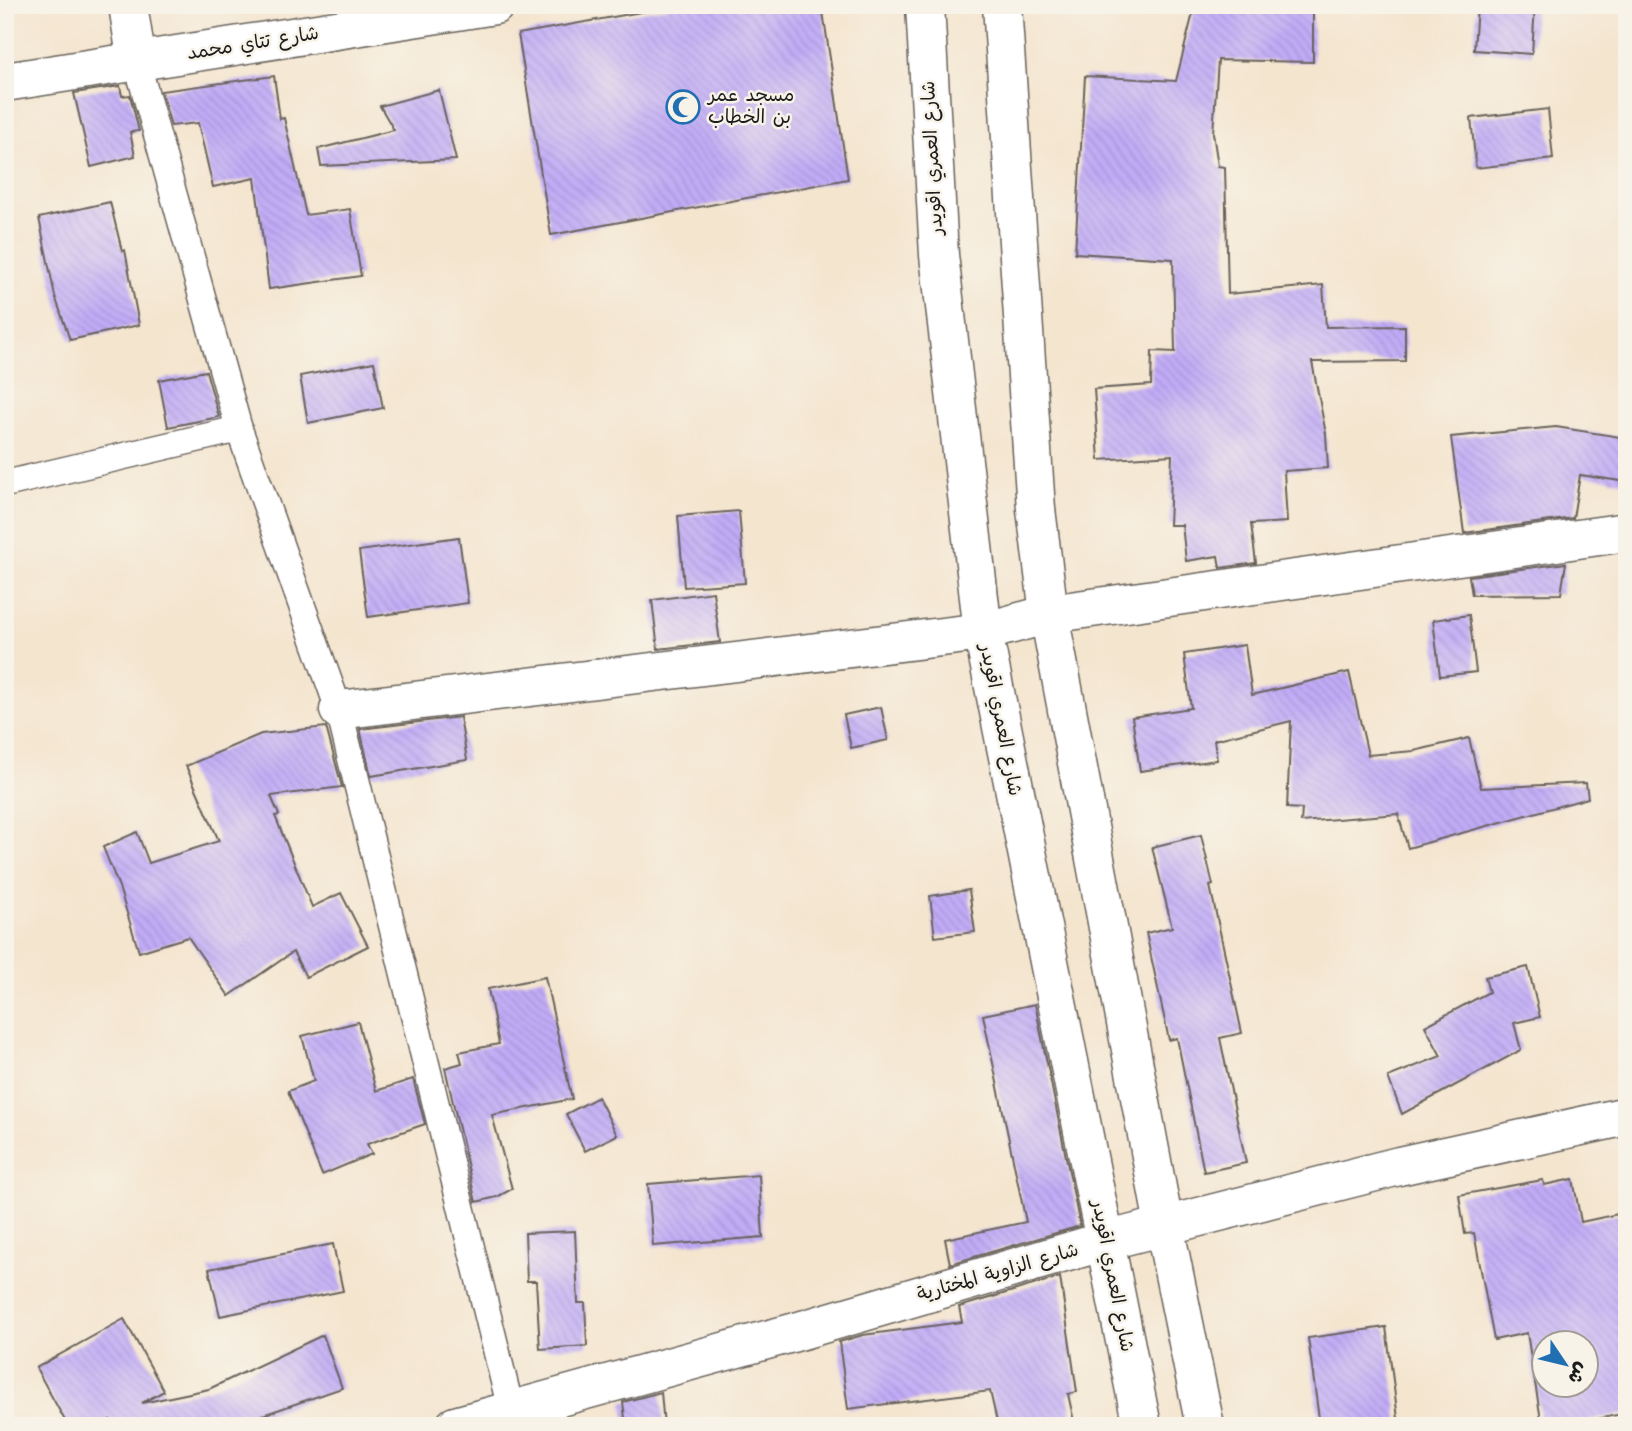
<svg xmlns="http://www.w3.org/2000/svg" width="1632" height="1431" viewBox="0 0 1632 1431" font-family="Kalam,'Playpen Sans Arabic',sans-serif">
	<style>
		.building { fill: url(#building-back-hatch); fill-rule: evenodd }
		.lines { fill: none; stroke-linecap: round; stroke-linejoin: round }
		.service-casing { stroke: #68625b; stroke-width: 29 }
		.minor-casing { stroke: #68625b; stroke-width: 41 }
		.tertiary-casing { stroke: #68625b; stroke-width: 41 }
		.service { stroke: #fff; stroke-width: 26 }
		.minor { stroke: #fff; stroke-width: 38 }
		.tertiary { stroke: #fff; stroke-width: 38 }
		.labels { text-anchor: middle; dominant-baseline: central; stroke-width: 5; stroke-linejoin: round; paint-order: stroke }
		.street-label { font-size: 19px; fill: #1c1c1c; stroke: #f7f3e8 }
		.poi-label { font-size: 19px; fill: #1c1c1c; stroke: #f7f3e8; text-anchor: start }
	</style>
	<defs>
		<pattern id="building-back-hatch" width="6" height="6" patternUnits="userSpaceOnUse" patternTransform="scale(1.75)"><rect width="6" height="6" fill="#c1abf7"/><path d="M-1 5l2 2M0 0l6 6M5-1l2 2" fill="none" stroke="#a593d3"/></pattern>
	</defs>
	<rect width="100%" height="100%" fill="#f7f3e8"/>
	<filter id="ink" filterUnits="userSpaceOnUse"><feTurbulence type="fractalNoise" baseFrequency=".0143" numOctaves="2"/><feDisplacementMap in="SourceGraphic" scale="14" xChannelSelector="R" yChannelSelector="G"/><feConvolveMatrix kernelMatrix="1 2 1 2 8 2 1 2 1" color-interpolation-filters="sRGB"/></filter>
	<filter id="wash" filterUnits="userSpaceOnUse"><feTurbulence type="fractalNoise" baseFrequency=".00686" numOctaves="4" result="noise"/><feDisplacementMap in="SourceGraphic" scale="28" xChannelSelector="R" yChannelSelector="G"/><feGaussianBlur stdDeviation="1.57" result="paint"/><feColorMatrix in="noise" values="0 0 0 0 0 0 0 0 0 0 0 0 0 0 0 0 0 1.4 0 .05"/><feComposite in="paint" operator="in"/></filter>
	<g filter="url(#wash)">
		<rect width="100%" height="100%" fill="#f4e5cf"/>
		<g id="blocks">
			<g class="building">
				<path d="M680,5H822L848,179L551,235L518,34Z"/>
				<path d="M1195,5H1313V62L1218,60L1213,133L1218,166L1225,167L1228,294L1323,285L1326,327L1405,326V361L1312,362L1326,434L1328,468L1284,471L1287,522L1251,524L1256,563L1220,568L1218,556L1186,561L1182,525H1169L1172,455L1099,460L1094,389L1151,385L1152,351L1175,352L1173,259L1075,253L1085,76L1176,81Z"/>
				<path d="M1477,5H1535L1532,54L1474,50Z"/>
				<path d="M274,76L280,119L284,118L306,215L350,209L361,276L269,289L255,178L213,187L198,123L171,126L161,91Z"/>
				<path d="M120,86L122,96L130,95L139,131L130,132L135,156L91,167L74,93Z"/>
				<path d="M439,90L456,160L321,166L318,149L394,130L380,106Z"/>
				<path d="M1548,109L1553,159L1476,168L1471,118Z"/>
				<path d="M110,202L122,251L125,250L139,325L70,340L55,296L39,218Z"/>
				<path d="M374,362L383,408L308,423L300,376Z"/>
				<path d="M206,371L219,417L168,427L159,380Z"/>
				<path d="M1556,427L1627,438V482L1580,475L1573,518L1464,533L1451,437Z"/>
				<path d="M739,511L745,583L684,587L678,516Z"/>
				<path d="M459,537L468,603L368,617L359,551Z"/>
				<path d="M1566,563L1561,594L1472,595L1469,576Z"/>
				<path d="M713,592L720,642L658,649L652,600Z"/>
				<path d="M1469,615L1476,672L1440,676L1433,620Z"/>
				<path d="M1245,645L1252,695L1349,672L1368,755L1414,751L1469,738L1481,788L1586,783L1588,798L1408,848L1398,814L1301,822L1302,809L1287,808L1291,721L1214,740L1217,760L1140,771L1132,717L1191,708L1184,654Z"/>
				<path d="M881,707L888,740L851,748L844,715Z"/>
				<path d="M460,717L467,760L371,776L360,729Z"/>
				<path d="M326,727L342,787L271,796L279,815L275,816L312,907L341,893L368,946L306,977L293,952L229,996L188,937L139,952L119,887L103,847L137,832L149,863L219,841L186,766L261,734Z"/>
				<path d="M1201,835L1213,885L1210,886L1242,1033L1220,1038L1246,1163L1204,1172L1177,1038L1169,1040L1146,933L1172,927L1152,847Z"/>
				<path d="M969,890L975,932L935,937L930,896Z"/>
				<path d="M1528,967L1540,1017L1514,1023L1521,1050L1402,1114L1388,1077L1441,1056L1425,1026L1489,992L1485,977Z"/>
				<path d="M545,977L572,1099L492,1115L512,1189L497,1197L476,1202L445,1068L462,1063L459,1052L499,1044L488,989Z"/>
				<path d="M1035,1004L1080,1226L950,1264L945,1239L1026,1222L983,1015Z"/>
				<path d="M358,1022L376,1091L413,1079L425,1124L367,1144L372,1154L322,1175L288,1091L314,1081L302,1036Z"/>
				<path d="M598,1097L617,1135L585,1151L566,1114Z"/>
				<path d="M759,1175L763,1237L653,1246L648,1184Z"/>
				<path d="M1573,1179L1581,1222L1627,1212V1413L1561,1426H1542L1527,1333L1494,1340L1474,1233L1465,1234L1459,1195L1543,1180L1544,1185ZM1544,1343H1586V1385H1544Z"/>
				<path d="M575,1231L578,1303H585L587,1346L540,1349L536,1281H527L525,1233Z"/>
				<path d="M333,1244L343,1291L220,1316L209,1269Z"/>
				<path d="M1060,1277L1077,1392L1068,1394L1075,1426H998L990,1391L848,1409L839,1342L863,1335L962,1322L959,1307Z"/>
				<path d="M124,1319L164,1391L142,1403L209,1389L323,1335L342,1388L260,1416L262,1426H111L110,1420L101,1426H68L36,1368Z"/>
				<path d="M1386,1327L1399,1426H1320L1308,1338Z"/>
				<path d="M661,1392L664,1426H626L623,1402Z"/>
			</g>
		</g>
	</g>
	<g filter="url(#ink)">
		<use href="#blocks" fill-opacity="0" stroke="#68625b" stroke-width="2"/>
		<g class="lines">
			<defs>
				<g id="service">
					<path d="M137,63L239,429L339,710L511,1410"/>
					<path d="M5,484L239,429"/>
				</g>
				<g id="minor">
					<path d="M128,5L137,63"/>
					<path d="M5,82L495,5"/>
					<path d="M339,710L983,632L1049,614L1627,532"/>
					<path d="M455,1426L792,1333L1105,1241L1399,1166L1627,1116"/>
				</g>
				<g id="tertiary">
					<path d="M925,5L939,255L983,632L1142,1426"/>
					<path d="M1002,5L1036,509L1049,614L1164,1225L1205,1426"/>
				</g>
			</defs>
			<use href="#service" class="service-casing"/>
			<use href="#minor" class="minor-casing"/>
			<use href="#tertiary" class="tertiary-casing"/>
			<use href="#service" class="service"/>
			<use href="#minor" class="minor"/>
			<use href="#tertiary" class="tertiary"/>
		</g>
	</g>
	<defs>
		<symbol id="mosque-ring" viewBox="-11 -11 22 22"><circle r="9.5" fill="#f7f3e8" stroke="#1f6fb2" stroke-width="1.5"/><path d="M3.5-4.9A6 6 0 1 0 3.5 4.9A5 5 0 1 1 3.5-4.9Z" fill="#1f6fb2"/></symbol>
	</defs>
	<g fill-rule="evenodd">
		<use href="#mosque-ring" x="664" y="88" width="38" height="38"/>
	</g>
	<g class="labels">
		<g class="street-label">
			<text transform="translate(253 44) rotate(-9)">شارع تتاي محمد</text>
			<text transform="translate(933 158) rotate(-93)">شارع العمري اقويدر</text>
			<text transform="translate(1000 720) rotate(79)">شارع العمري اقويدر</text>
			<text transform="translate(998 1273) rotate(-16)">شارع الزاوية المختارية</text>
			<text transform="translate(1112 1276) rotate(79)">شارع العمري اقويدر</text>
		</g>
		<g class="poi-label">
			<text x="708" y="96">مسجد عمر<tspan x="708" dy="22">بن الخطاب</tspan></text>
		</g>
	</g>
	<rect width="1632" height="1431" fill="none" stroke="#f7f3e8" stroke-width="28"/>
	<g transform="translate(1565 1364) rotate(125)"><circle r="33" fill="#f7f3e8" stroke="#9f9d96" stroke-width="2"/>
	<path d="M0-5L12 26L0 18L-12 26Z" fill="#1f6fb2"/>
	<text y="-10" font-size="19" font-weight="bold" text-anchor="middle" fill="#1c1c1c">ش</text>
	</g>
</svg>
